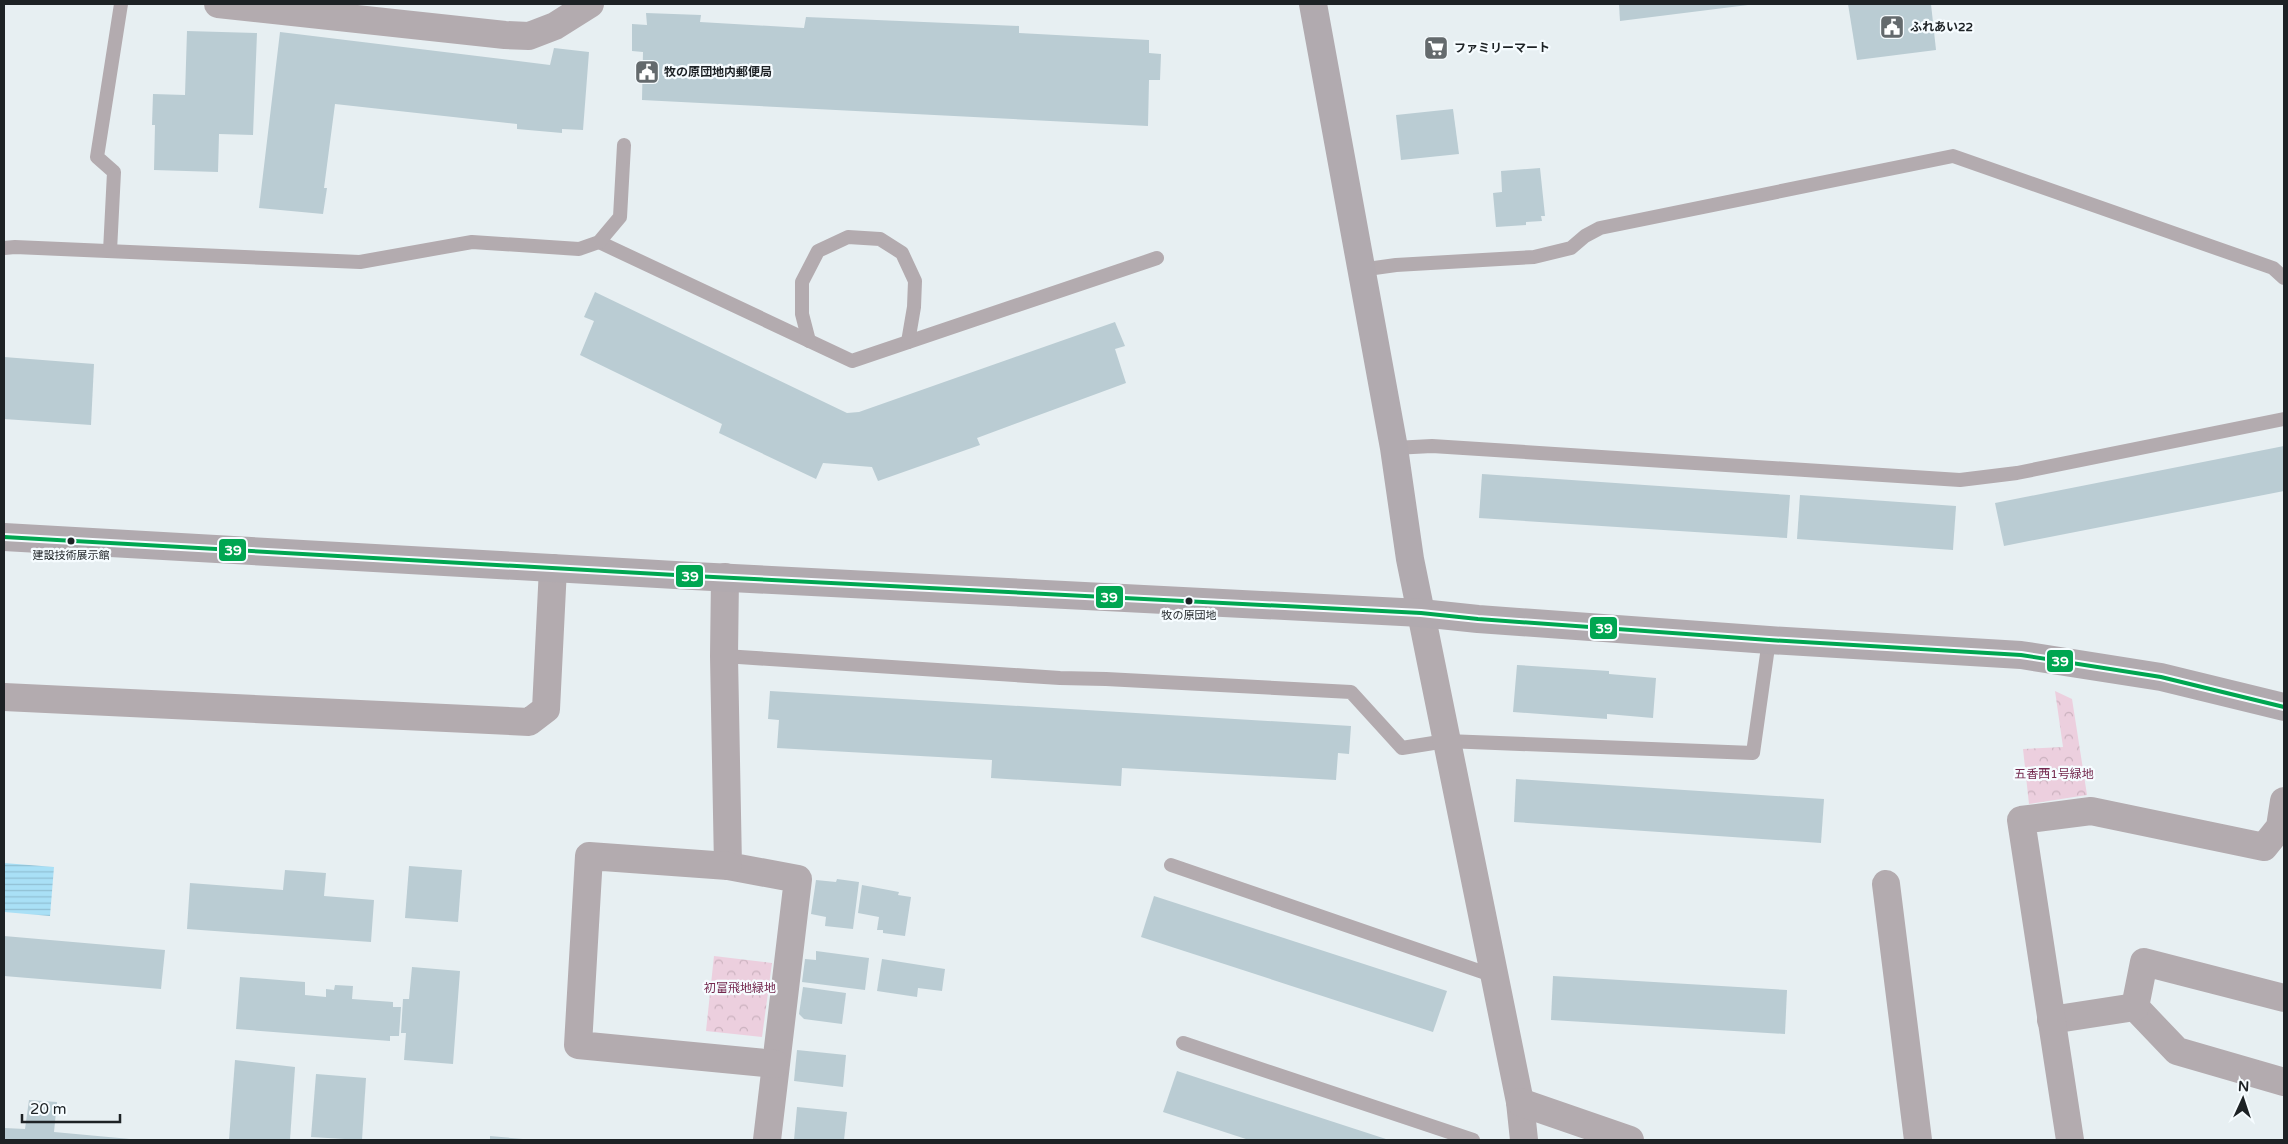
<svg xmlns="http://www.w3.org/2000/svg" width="2288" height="1144" viewBox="0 0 2288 1144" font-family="'Varela Round','Noto Sans JP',sans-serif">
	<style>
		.forest { fill: url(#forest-crowns) }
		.water { fill: url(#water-rules) }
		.building { fill: #baccd3 }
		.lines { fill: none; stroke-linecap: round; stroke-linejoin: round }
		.lane { stroke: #b3abaf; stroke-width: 14 }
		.street { stroke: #b3abaf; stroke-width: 28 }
		.secondary { stroke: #b1aaaf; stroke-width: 28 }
		.bus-1-casing { stroke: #f6fcff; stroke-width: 8 }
		.bus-1 { stroke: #00a651; stroke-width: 4 }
		.bus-dot { fill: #1d2225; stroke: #f6fcff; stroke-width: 2 }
		.labels { text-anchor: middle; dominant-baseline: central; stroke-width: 4.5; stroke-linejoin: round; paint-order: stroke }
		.bus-label { font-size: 11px; fill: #1d2225; stroke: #f6fcff }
		.poi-label { font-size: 12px; font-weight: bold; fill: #1d2225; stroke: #f6fcff; text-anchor: start }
		.park-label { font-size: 12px; fill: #73274d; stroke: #f6fcff }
		.line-badge { stroke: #f6fcff; stroke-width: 2 }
		.badge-label { font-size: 14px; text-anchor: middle; font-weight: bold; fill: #fff }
	</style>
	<defs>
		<pattern id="forest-crowns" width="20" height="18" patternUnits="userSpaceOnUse" patternTransform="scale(1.25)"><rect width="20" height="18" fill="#eccfde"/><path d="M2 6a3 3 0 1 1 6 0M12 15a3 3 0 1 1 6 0" fill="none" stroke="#cab1be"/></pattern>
		<pattern id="water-rules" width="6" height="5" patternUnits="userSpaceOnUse" patternTransform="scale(1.25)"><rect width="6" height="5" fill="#a9e0f6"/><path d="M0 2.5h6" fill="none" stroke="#91c0d3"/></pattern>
	</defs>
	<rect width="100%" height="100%" fill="#e7eff2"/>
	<g class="forest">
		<path d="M2055,691L2072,699L2087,795L2029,804L2023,749L2063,747Z"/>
		<path d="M714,956L772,963L762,1037L706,1031Z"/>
	</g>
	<path class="water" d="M4,863L54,867L50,916L4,912Z"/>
	<g class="building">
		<path d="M1619,4H1748V5L1620,21Z"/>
		<path d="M1848,4H1931L1936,50L1857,60Z"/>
		<path d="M646,13L701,15L700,22L804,28L806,17L1019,26V33L1149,40V53L1161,54L1160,80H1149L1148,126L642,100L643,52L632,51V24L647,25Z"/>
		<path d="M187,31L257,33L253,135L219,134L218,172L154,170L155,125H152L153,94L185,95Z"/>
		<path d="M280,32L550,65L554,48L589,52L583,130L562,129V133L517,129V124L335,104L324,188H327L323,214L259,208Z"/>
		<path d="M1453,109L1459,154L1401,160L1396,115Z"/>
		<path d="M1540,168L1545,216H1541L1542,221L1526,222V225L1496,227L1493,193L1502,192L1501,171Z"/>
		<path d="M595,292L847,413L859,412L1115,322L1125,346L1115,349L1126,383L977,438L980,445L878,481L872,467L823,463L816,479L719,433L722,424L580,355L594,321L584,317Z"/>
		<path d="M4,357L94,364L91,425L4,419Z"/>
		<path d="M2284,446V491L2004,546L1995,503Z"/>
		<path d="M1482,474L1790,495L1787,538L1479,518Z"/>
		<path d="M1800,495L1956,506L1953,550L1797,539Z"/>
		<path d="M1517,665L1609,671V674L1656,678L1653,718L1607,714V719L1513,712Z"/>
		<path d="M770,691L1351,726L1349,754L1338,753L1336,780L1122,768L1121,786L991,778L992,760L777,748L779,720L768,719Z"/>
		<path d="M1516,779L1824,799L1821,843L1514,822Z"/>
		<path d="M409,866L462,870L458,922L405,918Z"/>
		<path d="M285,870L326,873L324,896L374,900L371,942L187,929L190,883L283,890Z"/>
		<path d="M837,879L859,882L853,929L825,926L826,917L811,914L816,880L836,882Z"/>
		<path d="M862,885L899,892L898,895L911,897L905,936L883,933V930H877L879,917L858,913Z"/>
		<path d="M1154,896L1447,991L1433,1032L1141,937Z"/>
		<path d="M4,936L165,950L161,989L4,976Z"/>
		<path d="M816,951L869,958L865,990L802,982L805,959L816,960Z"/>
		<path d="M882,959L945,969L942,991L918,988L917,997L877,991Z"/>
		<path d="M412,967L460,971L453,1064L404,1060L406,1033H401L403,999H409Z"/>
		<path d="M1553,976L1787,990L1785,1034L1551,1020Z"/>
		<path d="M240,977L305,982V995L326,997V989L334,990L335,985L353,986L352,999L393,1002V1007H401L399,1036H390V1041L236,1029Z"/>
		<path d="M803,987L846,993L842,1024L804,1019L799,1014Z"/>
		<path d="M797,1050L846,1055L843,1087L794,1081Z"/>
		<path d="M235,1060L295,1067L290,1140H229Z"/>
		<path d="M1177,1071L1389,1140H1249L1163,1112Z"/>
		<path d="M316,1074L366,1078L362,1140L311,1137Z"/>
		<path d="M29,1100L57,1102L54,1132L141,1140H4V1128L25,1129Z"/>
		<path d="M797,1107L847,1112L844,1140H794Z"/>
		<path d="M490,1136L523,1139V1140H490Z"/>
	</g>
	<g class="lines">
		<g class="lane">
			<path d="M599,242L852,361L1157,258"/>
			<path d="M4,248L15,247L360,262L472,242L579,249L599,242L620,217L624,145"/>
			<path d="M110,251L114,172L97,157L121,4"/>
			<path d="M1360,270L1396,265L1534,257L1571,248L1585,236L1600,228L1953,156L2273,268L2284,278"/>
			<path d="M809,341L802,314V282L818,251L848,237L880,239L902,253L915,281L914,307L908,342"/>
			<path d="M1394,448L1432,446L1960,480L2017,473L2284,419"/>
			<path d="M724,656L1060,678L1106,679L1351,692L1402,748L1446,741L1753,753L1769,640"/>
			<path d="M1171,865L1494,976"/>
			<path d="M1183,1043L1473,1140"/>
		</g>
		<g class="street">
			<path d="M218,4L505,35L529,36L555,26L590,4"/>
			<path d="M725,577L724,656L728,866L798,879L767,1140"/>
			<path d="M1421,613L1520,1102L1524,1140"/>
			<path d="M4,697L529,722L546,709L553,568"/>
			<path d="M728,866L589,856L578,1045L775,1064"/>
			<path d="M1886,884L1918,1140"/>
			<path d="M2135,1007L2177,1051L2284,1082"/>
			<path d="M2051,1020L2135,1007L2144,962L2284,998"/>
			<path d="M1520,1102L1630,1140"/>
			<path d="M2070,1140L2021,820L2091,811L2264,847L2280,827L2284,801"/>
		</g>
		<g class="secondary">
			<path d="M1313,4L1394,448L1410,559L1421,613"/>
			<path d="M4,537L693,576L1421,613L1478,619L1769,640L2021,655L2161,677L2284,707"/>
		</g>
		<defs>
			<path id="bus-1" d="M4,537L693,576L1421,613L1478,619L1769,640L2021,655L2161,677L2284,707"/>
		</defs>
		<use href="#bus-1" class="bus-1-casing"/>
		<use href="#bus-1" class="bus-1"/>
	</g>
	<defs>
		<symbol id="civic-square" viewBox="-11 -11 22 22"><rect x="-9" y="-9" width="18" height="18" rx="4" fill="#646a6d" stroke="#f6fcff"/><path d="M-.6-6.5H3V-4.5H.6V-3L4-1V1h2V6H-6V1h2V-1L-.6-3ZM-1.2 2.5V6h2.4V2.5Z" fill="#fff"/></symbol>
		<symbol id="supermarket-square" viewBox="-11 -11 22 22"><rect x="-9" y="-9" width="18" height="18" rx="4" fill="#646a6d" stroke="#f6fcff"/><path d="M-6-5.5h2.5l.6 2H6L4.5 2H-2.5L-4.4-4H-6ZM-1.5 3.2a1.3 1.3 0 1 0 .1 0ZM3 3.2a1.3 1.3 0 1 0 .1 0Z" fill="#fff"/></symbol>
	</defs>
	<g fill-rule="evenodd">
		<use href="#civic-square" x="1878" y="13" width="28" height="28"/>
		<use href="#supermarket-square" x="1422" y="34" width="28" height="28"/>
		<use href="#civic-square" x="633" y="58" width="28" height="28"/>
	</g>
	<g class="bus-dot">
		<circle cx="71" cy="541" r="4.5"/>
		<circle cx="1189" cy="601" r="4.5"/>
	</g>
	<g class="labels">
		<g class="bus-label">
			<text x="71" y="555">建設技術展示館</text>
			<text x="1189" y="615">牧の原団地</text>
		</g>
		<g class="poi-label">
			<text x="1910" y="27">ふれあい22</text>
			<text x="1454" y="48">ファミリーマート</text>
			<text x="664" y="72">牧の原団地内郵便局</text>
		</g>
		<g class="park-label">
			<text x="2054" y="774">五香西1号緑地</text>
			<text x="740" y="988">初富飛地緑地</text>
		</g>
	</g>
	<g class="line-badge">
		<rect x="218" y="538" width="29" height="24" rx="5" fill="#00a651"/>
		<rect x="675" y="564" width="29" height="24" rx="5" fill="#00a651"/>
		<rect x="1095" y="585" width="29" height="24" rx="5" fill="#00a651"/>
		<rect x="1589" y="616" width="29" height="24" rx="5" fill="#00a651"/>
		<rect x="2046" y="649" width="28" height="24" rx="5" fill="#00a651"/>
	</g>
	<g class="badge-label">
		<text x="233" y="555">39</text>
		<text x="690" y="581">39</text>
		<text x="1109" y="602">39</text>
		<text x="1604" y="633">39</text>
		<text x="2060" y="666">39</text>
	</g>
	<rect width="2288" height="1144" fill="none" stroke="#1d2225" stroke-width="10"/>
	<g transform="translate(2243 1099) rotate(3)" stroke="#f6fcff" stroke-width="4" paint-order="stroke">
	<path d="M0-4L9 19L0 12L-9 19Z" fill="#1d2225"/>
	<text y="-8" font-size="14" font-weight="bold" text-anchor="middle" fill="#1d2225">N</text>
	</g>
	<path d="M22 1114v8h98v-8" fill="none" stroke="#1d2225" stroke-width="2.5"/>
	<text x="30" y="1114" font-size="15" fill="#1d2225" stroke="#f6fcff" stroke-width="4" paint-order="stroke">20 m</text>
</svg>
